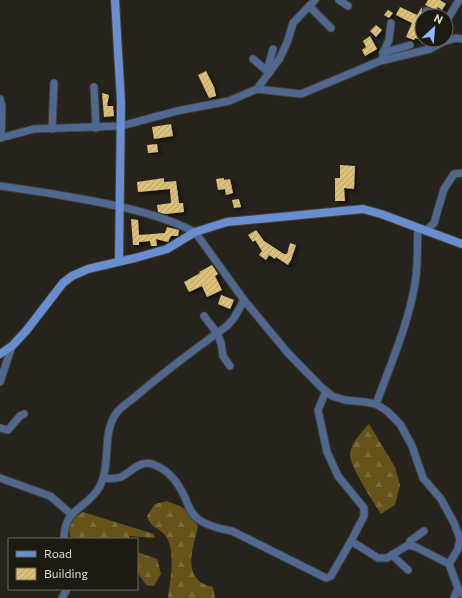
<svg xmlns="http://www.w3.org/2000/svg" width="462" height="598" viewBox="0 0 462 598" font-family="Commissioner,sans-serif">
	<style>
		.forest { fill: url(#forest-firs) }
		.building { fill: url(#building-hatch); filter: url(#shadow) }
		.lines { fill: none; stroke-linecap: round; stroke-linejoin: round }
		.street-casing { stroke: #434039; stroke-width: 9 }
		.secondary-casing { stroke: #434039; stroke-width: 10 }
		.street { stroke: #506890; stroke-width: 7 }
		.secondary { stroke: #698ecf; stroke-width: 8 }
	</style>
	<defs>
		<pattern id="forest-firs" width="22" height="20" patternUnits="userSpaceOnUse"><rect width="22" height="20" fill="#66531a"/><path d="M5 1l3.5 6h-7zM16 11l3.5 6h-7z" fill="#7b6b3a"/></pattern>
		<pattern id="building-hatch" width="6" height="6" patternUnits="userSpaceOnUse"><rect width="6" height="6" fill="#dcc078"/><path d="M-1 1l2-2M0 6l6-6M5 7l2-2" fill="none" stroke="#b5a06a"/></pattern>
		<filter id="shadow"><feDropShadow dx="2.5" dy="2.5" stdDeviation="2" flood-color="#0009"/></filter>
	</defs>
	<rect width="100%" height="100%" fill="#26231c"/>
	<g class="forest">
		<path d="M369,424L395,467L400,485L395,505L381,514C374,503 348,464 350,453C352,441 361,433 369,424Z"/>
		<path d="M167,501L184,508L198,526C195,542 184,567 199,581C202,584 209,586 213,587L215,598H168C170,581 177,548 164,534C156,526 151,528 147,516L155,504Z"/>
		<path d="M83,512L154,534L155,538L129,536V539H71C66,522 70,520 83,512Z"/>
		<path d="M137,552L157,559L161,574L154,586L146,585L137,572Z"/>
	</g>
	<g class="building">
		<path d="M428,0H440L446,4L442,10L438,7L436,10L425,5Z"/>
		<path d="M400,7L417,15L422,7V40L415,38L414,40L406,37L412,23L396,15Z"/>
		<path d="M388,10L393,13L389,18L384,15Z"/>
		<path d="M376,25L382,30L376,37L370,31Z"/>
		<path d="M370,36L377,49L365,56L362,50L366,47L363,41Z"/>
		<path d="M206,71L214,87L216,96L209,98L198,75Z"/>
		<path d="M102,93L109,95L107,106H113L114,116L104,117Z"/>
		<path d="M171,124L173,136L154,139L152,127Z"/>
		<path d="M157,144L158,152L148,153L147,145Z"/>
		<path d="M340,165L355,166L354,189L344,188L345,201H335V178H340Z"/>
		<path d="M164,178V182L176,181L179,203H183L184,212L165,214L158,212L157,205L171,203L170,189L138,192L137,182Z"/>
		<path d="M224,178V180L230,179L233,193L226,195L225,189L218,190L216,179Z"/>
		<path d="M239,199L241,207L234,208L232,200Z"/>
		<path d="M131,219L138,220L139,235L165,233L167,227L179,230L178,236H171L168,242L156,239L157,246H151L150,241L139,242V245H133Z"/>
		<path d="M256,230L264,241L284,254H287L290,243L296,245L291,260L288,265L276,257L275,259L269,255L266,260L259,255L262,251L255,240L253,242L248,235Z"/>
		<path d="M212,265L218,274L215,276L222,290L207,297L202,286L189,292L184,282L200,273L199,272Z"/>
		<path d="M221,295L234,300L230,309L218,304Z"/>
	</g>
	<g class="lines">
		<defs>
			<g id="street">
				<path d="M339,0L348,6"/>
				<path d="M309,6L331,28"/>
				<path d="M426,11L439,16"/>
				<path d="M446,22L459,0"/>
				<path d="M383,53L410,45"/>
				<path d="M253,59L267,71"/>
				<path d="M383,60V53L389,40L391,23"/>
				<path d="M269,73L267,71L273,49"/>
				<path d="M94,87L96,128"/>
				<path d="M257,89L280,58L288,40L293,23L315,0"/>
				<path d="M0,99L2,106L1,137"/>
				<path d="M52,129L54,83"/>
				<path d="M0,138L34,129L121,126L177,111L229,101L257,89L301,94L380,61L430,49L443,42L456,38L462,39"/>
				<path d="M0,186C31,190 62,195 93,201C129,208 163,216 195,232L244,300L287,352L321,387L332,396L345,400L365,402L376,404L387,411L400,424L412,446L423,478L441,499L454,523L460,539L458,549L449,564"/>
				<path d="M426,231L434,223L444,189L454,174L462,173"/>
				<path d="M204,316L217,333L221,343L223,356L230,366"/>
				<path d="M0,382L12,346"/>
				<path d="M326,391L318,410L327,452L338,476L364,508V516L351,541"/>
				<path d="M376,404C391,363 410,321 416,277C418,261 417,244 418,228"/>
				<path d="M0,428L8,430L20,416L24,414"/>
				<path d="M0,478L50,496L71,514"/>
				<path d="M103,478C110,479 115,479 121,477C131,472 140,460 152,464C170,470 179,484 186,500C189,507 191,514 198,519C207,526 221,529 232,531L326,578L331,576L351,541L378,558H387L408,545L416,547L449,564L458,588L462,594"/>
				<path d="M64,539C64,507 88,509 100,486C111,464 102,436 115,415C119,408 129,402 135,397C165,371 195,349 227,326L234,318L244,300"/>
				<path d="M410,545V541L424,531"/>
				<path d="M392,555L408,570"/>
				<path d="M62,598L67,589"/>
				<path d="M454,598L458,588"/>
			</g>
			<g id="secondary">
				<path d="M115,0L121,102L119,261"/>
				<path d="M0,354L12,346L26,331L63,283L72,276L88,269L135,258L167,249L195,232L227,222L363,209L381,214L462,244"/>
			</g>
		</defs>
		<use href="#street" class="street-casing"/>
		<use href="#secondary" class="secondary-casing"/>
		<use href="#street" class="street"/>
		<use href="#secondary" class="secondary"/>
	</g>
	<rect x="8" y="538" width="130" height="52" fill="#1c1a13" stroke="#686660"/>
	<rect x="16" y="551" width="20" height="6" fill="#698ecf" stroke="#686660"/>
	<text x="44" y="558" font-size="12" fill="#d9d8d3">Road</text>
	<rect x="16" y="568" width="20" height="12" fill="url(#building-hatch)" stroke="#686660"/>
	<text x="44" y="578" font-size="12" fill="#d9d8d3">Building</text>
	<g transform="translate(434 28) rotate(26)"><circle r="19" fill="#1c1a13" stroke="#686660"/>
	<path d="M0-3L7 15L0 10L-7 15Z" fill="#91b8fd"/>
	<text y="-6" font-size="11" font-weight="bold" text-anchor="middle" fill="#d9d8d3">N</text>
	</g>
</svg>
